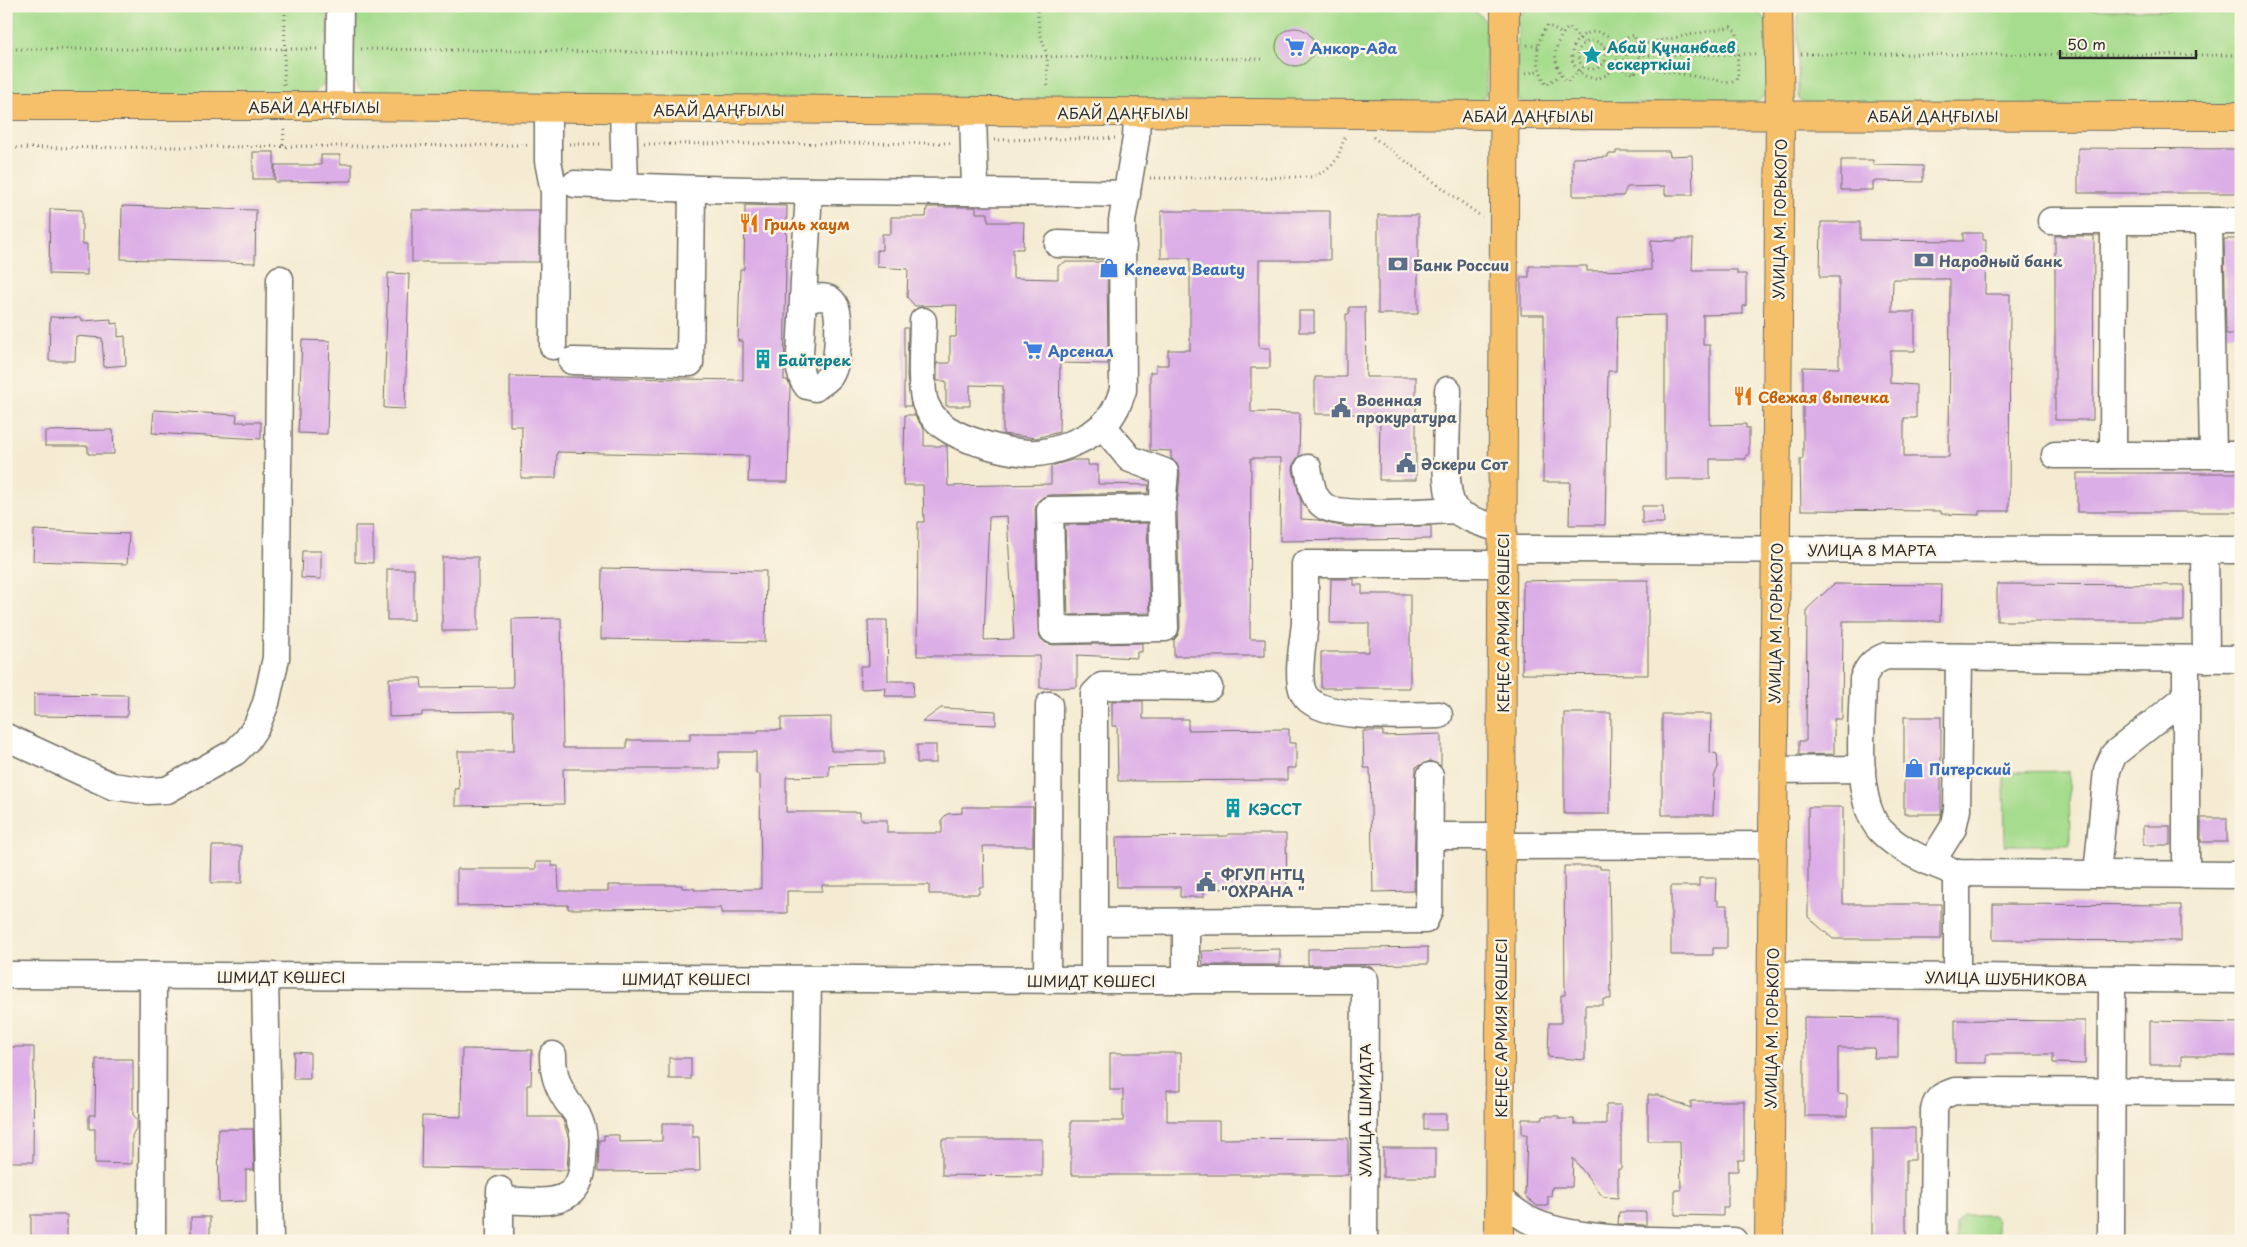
<svg xmlns="http://www.w3.org/2000/svg" width="2247" height="1247" viewBox="0 0 2247 1247" font-family="'Playpen Sans',sans-serif">
	<style>
		.green { fill: #a6dc8d; stroke: #68845c }
		.building { fill: #dcaee7; fill-rule: evenodd }
		.lines { fill: none; stroke-linecap: round; stroke-linejoin: round }
		.minor-casing { stroke: #716e65; stroke-width: 29 }
		.major-casing { stroke: #716e65; stroke-width: 30 }
		.path { stroke: #716e65; stroke-width: 3; stroke-dasharray: 1 4; stroke-linecap: butt }
		.minor { stroke: #fff; stroke-width: 26 }
		.major { stroke: #f6c06b; stroke-width: 28 }
		.labels { text-anchor: middle; dominant-baseline: central; stroke-width: 5; stroke-linejoin: round; paint-order: stroke }
		.culture-label { font-size: 15px; font-weight: bold; fill: #0d838f; stroke: #fcf5e5; text-anchor: start }
		.shop-label { font-size: 15px; font-weight: bold; fill: #366cbe; stroke: #fcf5e5; text-anchor: start }
		.street-label { font-size: 15px; fill: #2b2b2b; stroke: #fcf5e5 }
		.food-label { font-size: 15px; font-weight: bold; fill: #c56008; stroke: #fcf5e5; text-anchor: start }
		.service-label { font-size: 15px; font-weight: bold; fill: #4e5e75; stroke: #fcf5e5; text-anchor: start }
	</style>
	<rect width="100%" height="100%" fill="#fcf5e5"/>
	<filter id="ink" filterUnits="userSpaceOnUse"><feTurbulence type="fractalNoise" baseFrequency=".02" numOctaves="2"/><feDisplacementMap in="SourceGraphic" scale="10" xChannelSelector="R" yChannelSelector="G"/><feConvolveMatrix kernelMatrix="1 2 1 2 8 2 1 2 1" color-interpolation-filters="sRGB"/></filter>
	<filter id="wash" filterUnits="userSpaceOnUse"><feTurbulence type="fractalNoise" baseFrequency=".0096" numOctaves="4" result="noise"/><feDisplacementMap in="SourceGraphic" scale="20" xChannelSelector="R" yChannelSelector="G"/><feGaussianBlur stdDeviation="1.12" result="paint"/><feColorMatrix in="noise" values="0 0 0 0 0 0 0 0 0 0 0 0 0 0 0 0 0 1.4 0 .05"/><feComposite in="paint" operator="in"/></filter>
	<g filter="url(#wash)">
		<rect width="100%" height="100%" fill="#f4ebd2"/>
		<g class="green">
			<path d="M6,6H320L328,17L327,75L323,85L314,94L6,98Z"/>
			<path d="M355,6H1201L1468,9C1477,12 1483,15 1486,24V94L1479,103L369,96C359,90 354,84 351,71L353,10Z"/>
			<path d="M1809,7L2241,11V107L1807,105L1800,101L1798,97V15L1801,10Z"/>
			<path d="M1528,9H1741C1752,11 1759,11 1766,19L1768,91L1756,104L1522,103L1517,97L1518,15Z"/>
			<path d="M2069,771L2070,845H2005L2004,772Z"/>
			<path d="M1963,1215H1992L1997,1221V1241H1956V1223Z"/>
		</g>
		<g id="blocks">
			<g class="building">
				<circle cx="1295" cy="47" r="19"/>
				<path d="M2078,148L2241,149V193H2078Z"/>
				<path d="M1616,151H1669L1670,156L1692,155L1693,195H1665V186L1627,187L1623,196H1573V158L1608,157V154H1616Z"/>
				<rect x="253" y="152" width="21" height="27"/>
				<path d="M321,155H340V164H352V181L275,182V165H321Z"/>
				<path d="M1841,160H1873V165L1923,166V182L1873,181V190H1841Z"/>
				<path d="M745,205L787,206L784,380H787L790,386L788,482H748L749,456L557,452L556,478H521L522,426H510V376L743,380V341H738L740,269H744Z"/>
				<path d="M122,206L256,210L255,263L121,259Z"/>
				<path d="M927,207H976V213H988V222H1024L1023,249H1013V278L1058,279V266L1065,262H1107L1108,364L1060,363L1059,432L1036,438L1003,434V386L970,385V406H946V381H937V363H950V337H956L957,305L915,306L907,297L908,269L877,267V250H882V234H891V217H926Z"/>
				<path d="M50,209L82,210V244H87V275L49,274Z"/>
				<rect x="412" y="210" width="127" height="52"/>
				<path d="M1161,211H1330V260H1259V348H1270V368H1251V412L1300,413L1299,456L1294,463L1293,470L1301,502V519L1318,520L1331,524L1347,527L1431,526V539L1280,541L1281,458H1251L1250,639H1265V656H1174V640L1178,635L1180,628L1177,508L1180,473L1177,464L1171,458V451L1150,450V372H1156V365H1168V350H1190V258H1161Z"/>
				<rect x="1378" y="215" width="40" height="99"/>
				<path d="M1821,222H1860V240L1963,241V233H1983V240H1986L1985,294H2010L2009,511H1979V515L1941,514V511L1801,510L1800,459H1803V367L1839,368V277H1820ZM1893,279H1950L1949,457H1904V418H1916V385L1890,383V351H1915V312H1892Z"/>
				<path d="M2055,236H2094L2093,420H2055Z"/>
				<path d="M1677,239H1693L1692,270H1737V274H1746V306H1743V314L1703,315V345H1710V425L1746,424V428H1749V455H1746V459H1710V479H1665V315L1617,316L1616,371H1608L1605,525H1569L1570,482H1543L1544,315H1521V277H1529V266H1587V271L1651,270V240L1677,241Z"/>
				<path d="M2224,239H2241V334H2226Z"/>
				<path d="M388,273L409,274L405,409L384,408Z"/>
				<path d="M1349,307H1365L1366,377H1416V480H1379L1380,414H1315V377H1346V314H1349Z"/>
				<rect x="1299" y="311" width="15" height="21"/>
				<path d="M50,317L82,318V321L111,319V324L118,323V337L125,336L126,365L104,367L102,338L76,336L75,361H49Z"/>
				<path d="M904,328H908L907,377L911,406H904Z"/>
				<path d="M302,340L330,341L327,434L298,433Z"/>
				<path d="M154,410L237,415L236,422H261V439L152,433Z"/>
				<path d="M905,415H914L924,429V446H947L948,486L1051,484V466L1072,460H1088V465H1098V484L1149,485L1148,493L1049,495L1043,497L1037,502L1035,510L1038,630L1040,638L1046,643L1053,645L1142,643V652H1137V658L1077,655V687L1059,688H1040V656H917L918,522H924L923,485H903ZM1007,516L1014,639L984,640L989,517Z"/>
				<path d="M113,430L114,454H88V446H45V431Z"/>
				<rect x="2077" y="473" width="164" height="39"/>
				<path d="M1642,506H1663L1664,523H1642Z"/>
				<path d="M1147,523L1150,613L1068,615L1065,525Z"/>
				<path d="M355,526H373V563L355,562Z"/>
				<path d="M34,530L129,534L127,564L33,561Z"/>
				<path d="M302,551H321V579L301,578Z"/>
				<rect x="442" y="557" width="36" height="74"/>
				<path d="M602,568L766,571L765,642L601,639Z"/>
				<rect x="387" y="569" width="27" height="51"/>
				<path d="M1331,579H1354V585H1362V594H1410V688H1321V652H1369V623H1330Z"/>
				<path d="M1561,580H1648V675L1522,674L1523,581Z"/>
				<path d="M1834,584L1941,585L1940,621H1843L1842,719H1834V754L1799,755V741H1806L1807,609Z"/>
				<path d="M1997,584L2184,585V621H1997Z"/>
				<path d="M561,618L563,748H627V740H690V733H758V730H781V718L831,717V751H884V764L829,765V776L786,777V812H860V820H887V833H942V819L947,814L962,813V807H1033V846H983L984,887H979V894H929V885H822V891H787V913H721V908L568,909V905L457,906V869H536V862H552V866H558L559,891H608V885H682V888H694V890L761,889L760,774H756V752H719V769H563L564,804L455,806V789H459L458,751H514L513,711L422,712V716L389,717V678H421L422,688L513,687L512,619Z"/>
				<path d="M868,620H887L888,681H914L913,696H885L886,688L861,689L860,666H869Z"/>
				<path d="M34,694L128,695L127,717L34,716Z"/>
				<path d="M1112,701H1143V719H1188V730L1289,729V743H1296V768H1287V780L1118,781L1117,726H1112Z"/>
				<path d="M941,708L996,711V725L922,722Z"/>
				<path d="M1564,713H1611L1610,814H1564Z"/>
				<path d="M1662,714H1711L1710,752L1717,754L1718,767L1714,777L1713,815H1662Z"/>
				<rect x="1904" y="717" width="37" height="97"/>
				<path d="M1363,731H1383V736L1441,734V766L1430,761L1416,767L1414,891L1373,892L1370,768H1364Z"/>
				<rect x="917" y="745" width="19" height="18"/>
				<path d="M1808,807H1843V904H1941V939H1833L1808,917Z"/>
				<rect x="2201" y="818" width="26" height="24"/>
				<rect x="2143" y="826" width="27" height="19"/>
				<path d="M1228,834H1286L1287,888L1204,889V897H1180V887H1117L1116,837L1228,836Z"/>
				<path d="M212,846H242V883H211Z"/>
				<path d="M1564,866H1600V869H1609L1611,999H1603V1005H1585V1060L1548,1057L1549,1023H1561V995H1565Z"/>
				<path d="M1699,878H1716L1715,900H1718V905H1727V948H1713V955H1671V886H1699Z"/>
				<path d="M1993,904L2181,905V941L1993,940Z"/>
				<path d="M1428,947V964L1308,965V949Z"/>
				<path d="M1280,949V965H1203L1202,951Z"/>
				<path d="M1804,1017L1898,1018V1058H1874L1875,1048H1838V1094L1847,1095V1116H1804Z"/>
				<path d="M1955,1020L2085,1021V1064L2053,1063V1054H1986V1063H1955Z"/>
				<path d="M2150,1021L2241,1023V1056H2181V1065H2150Z"/>
				<path d="M6,1047H34L33,1162H6Z"/>
				<path d="M462,1049L532,1050L531,1085H527V1117H560L563,1120L569,1139L567,1170L421,1168L422,1116L461,1117Z"/>
				<path d="M294,1052L310,1053V1079H293Z"/>
				<path d="M1110,1053H1181V1090H1167V1121H1219V1139L1348,1138V1175H1071V1121H1123V1090H1110Z"/>
				<rect x="669" y="1058" width="22" height="21"/>
				<path d="M96,1059H133V1115L137,1119V1126L132,1136V1164L95,1163V1129H89V1115H95Z"/>
				<path d="M1648,1095H1658L1691,1108V1101H1744V1160H1738V1171H1728V1207H1723V1216L1675,1215V1190H1681L1680,1141H1648Z"/>
				<path d="M1606,1105H1621V1169H1618V1198L1603,1197L1573,1158L1572,1187H1552L1551,1196H1548V1206H1537L1525,1196L1527,1134H1522V1119H1543V1116H1559V1119H1574V1124H1606Z"/>
				<rect x="1424" y="1114" width="22" height="16"/>
				<path d="M662,1123H692V1137H699L700,1171L598,1172L599,1140H604V1135H619V1142L662,1141Z"/>
				<path d="M1872,1128H1915V1160H1906V1241H1872Z"/>
				<path d="M218,1129H253L254,1170H246V1201L219,1202Z"/>
				<path d="M942,1139H1042V1176L942,1175Z"/>
				<rect x="1383" y="1148" width="52" height="29"/>
				<path d="M1619,1212H1646V1225L1618,1224Z"/>
				<rect x="31" y="1215" width="36" height="26"/>
				<rect x="191" y="1217" width="19" height="24"/>
			</g>
		</g>
	</g>
	<g filter="url(#ink)">
		<use href="#blocks" fill-opacity="0" stroke="#716e65" stroke-width="1"/>
		<g class="lines">
			<defs>
				<g id="minor">
					<path d="M339,106L340,6"/>
					<path d="M548,107V161L554,192L553,346"/>
					<path d="M623,108L625,187"/>
					<path d="M973,111L975,191"/>
					<path d="M575,184C759,194 943,190 1127,194"/>
					<path d="M2051,221H2241"/>
					<path d="M2209,221L2213,455"/>
					<path d="M1058,244L1123,246"/>
					<path d="M803,301C839,288 839,310 838,338C837,351 837,364 830,376C827,380 820,384 815,388L807,386L803,380L800,370V354L809,191"/>
					<path d="M923,321C923,339 919,390 926,405C935,426 959,437 980,443C995,448 1012,452 1028,453C1050,455 1086,440 1102,426C1113,417 1119,403 1123,390L1122,221L1136,138L1137,112"/>
					<path d="M572,361L690,363L692,189"/>
					<path d="M1448,390C1448,416 1441,488 1454,508C1461,518 1491,526 1503,530"/>
					<path d="M1103,426L1130,459L1165,472L1162,508L1165,628L1053,630L1050,510L1162,508"/>
					<path d="M2055,455H2241"/>
					<path d="M2113,455L2114,221"/>
					<path d="M1308,468C1311,482 1312,498 1324,506C1340,518 1432,511 1455,510"/>
					<path d="M1502,549L2241,550"/>
					<path d="M2205,549L2206,659"/>
					<path d="M2186,659V875"/>
					<path d="M2241,659L1886,656C1873,661 1868,666 1863,679C1863,719 1852,800 1881,831C1901,852 1931,863 1957,873L2241,875"/>
					<path d="M1439,715C1411,715 1319,722 1304,694C1295,678 1304,640 1305,622C1305,603 1305,584 1305,564H1502"/>
					<path d="M6,737L112,786L148,791L167,790L235,752L247,740L257,725L266,703L276,658L280,279"/>
					<path d="M1774,770L1862,769"/>
					<path d="M1431,836H1501"/>
					<path d="M1501,846L1773,845"/>
					<path d="M1931,863L1953,828L1957,810L1959,657"/>
					<path d="M1957,873V977"/>
					<path d="M2097,874L2107,770L2114,754L2186,697"/>
					<path d="M1094,922L1425,920L1429,911L1430,776"/>
					<path d="M1186,922V981"/>
					<path d="M6,975L1094,980H1365L1364,1241"/>
					<path d="M1772,975L2241,980"/>
					<path d="M265,976L270,1241"/>
					<path d="M1047,980L1049,705"/>
					<path d="M1094,980V694L1102,686L1209,687"/>
					<path d="M1499,1199C1508,1206 1517,1213 1527,1219C1575,1245 1679,1240 1734,1241"/>
					<path d="M500,1200C539,1201 583,1212 583,1158C584,1144 585,1131 578,1117C576,1111 571,1107 567,1101C557,1086 553,1073 553,1055"/>
					<path d="M152,1241L153,976"/>
					<path d="M500,1241V1190"/>
					<path d="M804,1241L808,979"/>
					<path d="M1933,1241L1934,1110C1937,1097 1943,1095 1955,1091L2241,1092"/>
					<path d="M2111,1241L2112,979"/>
				</g>
				<g id="major">
					<path d="M6,106H339L1488,115L2241,116"/>
					<path d="M1499,1241L1505,6"/>
					<path d="M1769,1241L1780,115L1778,6"/>
				</g>
			</defs>
			<use href="#minor" class="minor-casing"/>
			<use href="#major" class="major-casing"/>
			<g class="path">
				<path d="M1037,6L1039,29L1047,56L1048,89"/>
				<circle cx="1595" cy="55" r="23"/>
				<path d="M1623,40L1626,53L1623,70"/>
				<path d="M1660,40V70"/>
				<circle cx="1592" cy="55" r="14"/>
				<path d="M1584,43L1569,27C1552,43 1551,65 1567,82L1585,66"/>
				<path d="M1527,45L1538,47"/>
				<path d="M1637,45L1731,27L1737,33L1738,74L1736,80L1731,83L1638,66"/>
				<path d="M1604,47L1634,35L1639,55L1635,74L1604,62"/>
				<path d="M6,49H319"/>
				<path d="M361,49L1265,59"/>
				<path d="M1801,54L2241,55"/>
				<path d="M1639,55L1758,54"/>
				<path d="M1526,74L1540,70"/>
				<path d="M1561,75L1546,85C1536,66 1533,43 1548,25L1562,34"/>
				<path d="M284,85L285,6"/>
				<path d="M1373,137L1482,217"/>
				<path d="M994,140L1115,138"/>
				<path d="M569,144H603"/>
				<path d="M644,144L953,143"/>
				<path d="M283,145L284,129"/>
				<path d="M6,148L528,145"/>
				<path d="M1150,178L1313,177C1337,166 1337,160 1345,136"/>
			</g>
			<use href="#minor" class="minor"/>
			<use href="#major" class="major"/>
		</g>
	</g>
	<defs>
		<symbol id="supermarket-bare" viewBox="-9 -9 18 18"><path d="M-6-5.5h2.5l.6 2H6L4.5 2H-2.5L-4.4-4H-6ZM-1.5 3.2a1.3 1.3 0 1 0 .1 0ZM3 3.2a1.3 1.3 0 1 0 .1 0Z" fill="#3f7fe0" stroke="#fcf5e5" stroke-width="2.5" paint-order="stroke"/></symbol>
		<symbol id="sight-bare" viewBox="-9 -9 18 18"><path d="M0-6L1.8-2.2L6-1.7L2.9 1.2L3.7 5.4L0 3.3L-3.7 5.4L-2.9 1.2L-6-1.7L-1.8-2.2Z" fill="#0f9aa8" stroke="#fcf5e5" stroke-width="2.5" paint-order="stroke"/></symbol>
		<symbol id="restaurant-bare" viewBox="-9 -9 18 18"><path d="M-5-6h1v4h1v-4h1v4h1v-4h1v5L-1.5 .5V6h-2V.5L-5-1ZM5-6V6H3V1.5H1.5Q1.5-4 5-6Z" fill="#e8710a" stroke="#fcf5e5" stroke-width="2.5" paint-order="stroke"/></symbol>
		<symbol id="bank-bare" viewBox="-9 -9 18 18"><path d="M-6-4H6V4H-6ZM0-2.3a2.3 2.3 0 1 0 0 4.6a2.3 2.3 0 1 0 0-4.6Z" fill="#5c6f8a" stroke="#fcf5e5" stroke-width="2.5" paint-order="stroke"/></symbol>
		<symbol id="shop-bare" viewBox="-9 -9 18 18"><path d="M-5-2.5h2.3a2.7 3.5 0 0 1 5.4 0H5L5.5 6h-11ZM-1.5-2.5h3a1.5 2.3 0 0 0-3 0Z" fill="#3f7fe0" stroke="#fcf5e5" stroke-width="2.5" paint-order="stroke"/></symbol>
		<symbol id="building-bare" viewBox="-9 -9 18 18"><path d="M-4-6H4V6H1V3H-1V6H-4ZM-2.5-4.3h1.7v1.8h-1.7ZM.8-4.3h1.7v1.8H.8ZM-2.5-1h1.7V.8h-1.7ZM.8-1h1.7V.8H.8Z" fill="#0f9aa8" stroke="#fcf5e5" stroke-width="2.5" paint-order="stroke"/></symbol>
		<symbol id="civic-bare" viewBox="-9 -9 18 18"><path d="M-.6-6.5H3V-4.5H.6V-3L4-1V1h2V6H-6V1h2V-1L-.6-3ZM-1.2 2.5V6h2.4V2.5Z" fill="#5c6f8a" stroke="#fcf5e5" stroke-width="2.5" paint-order="stroke"/></symbol>
	</defs>
	<g fill-rule="evenodd">
		<use href="#supermarket-bare" x="1281" y="33" width="28" height="28"/>
		<use href="#sight-bare" x="1578" y="41" width="28" height="28"/>
		<use href="#restaurant-bare" x="735" y="209" width="28" height="28"/>
		<use href="#bank-bare" x="1910" y="246" width="28" height="28"/>
		<use href="#bank-bare" x="1384" y="250" width="28" height="28"/>
		<use href="#shop-bare" x="1095" y="254" width="28" height="28"/>
		<use href="#supermarket-bare" x="1019" y="336" width="28" height="28"/>
		<use href="#building-bare" x="749" y="345" width="28" height="28"/>
		<use href="#restaurant-bare" x="1729" y="382" width="28" height="28"/>
		<use href="#civic-bare" x="1327" y="394" width="28" height="28"/>
		<use href="#civic-bare" x="1392" y="449" width="28" height="28"/>
		<use href="#shop-bare" x="1900" y="754" width="28" height="28"/>
		<use href="#building-bare" x="1219" y="794" width="28" height="28"/>
		<use href="#civic-bare" x="1192" y="868" width="28" height="28"/>
	</g>
	<g class="labels">
		<g class="culture-label">
			<text x="1607" y="46">Абай Құнанбаев<tspan x="1607" dy="17">ескерткіші</tspan></text>
			<text x="778" y="359">Байтерек</text>
			<text x="1248" y="808">КЭССТ</text>
		</g>
		<g class="shop-label">
			<text x="1310" y="47">Анкор-Ада</text>
			<text x="1124" y="268">Keneeva Beauty</text>
			<text x="1048" y="350">Арсенал</text>
			<text x="1929" y="768">Питерский</text>
		</g>
		<g class="street-label">
			<text x="314" y="106">АБАЙ ДАҢҒЫЛЫ</text>
			<text x="719" y="109">АБАЙ ДАҢҒЫЛЫ</text>
			<text x="1123" y="112">АБАЙ ДАҢҒЫЛЫ</text>
			<text x="1528" y="115">АБАЙ ДАҢҒЫЛЫ</text>
			<text x="1933" y="115">АБАЙ ДАҢҒЫЛЫ</text>
			<text transform="translate(1779 219) rotate(-89)">УЛИЦА М. ГОРЬКОГО</text>
			<text x="1872" y="549">УЛИЦА 8 МАРТА</text>
			<text transform="translate(1502 623) rotate(-90)">КЕҢЕС АРМИЯ КӨШЕСІ</text>
			<text transform="translate(1775 623) rotate(-89)">УЛИЦА М. ГОРЬКОГО</text>
			<text x="281" y="976">ШМИДТ КӨШЕСІ</text>
			<text x="686" y="978">ШМИДТ КӨШЕСІ</text>
			<text transform="translate(2006 978) rotate(1)">УЛИЦА ШУБНИКОВА</text>
			<text x="1091" y="980">ШМИДТ КӨШЕСІ</text>
			<text transform="translate(1500 1028) rotate(-90)">КЕҢЕС АРМИЯ КӨШЕСІ</text>
			<text transform="translate(1771 1028) rotate(-89)">УЛИЦА М. ГОРЬКОГО</text>
			<text transform="translate(1364 1110) rotate(-90)">УЛИЦА ШМИДТА</text>
		</g>
		<g class="food-label">
			<text x="764" y="223">Гриль хаум</text>
			<text x="1758" y="396">Свежая выпечка</text>
		</g>
		<g class="service-label">
			<text x="1939" y="260">Народный банк</text>
			<text x="1413" y="264">Банк России</text>
			<text x="1356" y="399">Военная<tspan x="1356" dy="17">прокуратура</tspan></text>
			<text x="1421" y="463">Әскери Сот</text>
			<text x="1221" y="873">ФГУП НТЦ<tspan x="1221" dy="17">"ОХРАНА "</tspan></text>
		</g>
	</g>
	<rect width="2247" height="1247" fill="none" stroke="#fcf5e5" stroke-width="25"/>
	<path d="M2060 50v8h136v-8" fill="none" stroke="#2b2b2b" stroke-width="2.5"/>
	<text x="2067" y="50" font-size="15" fill="#2b2b2b" stroke="#fcf5e5" stroke-width="4" paint-order="stroke">50 m</text>
</svg>
